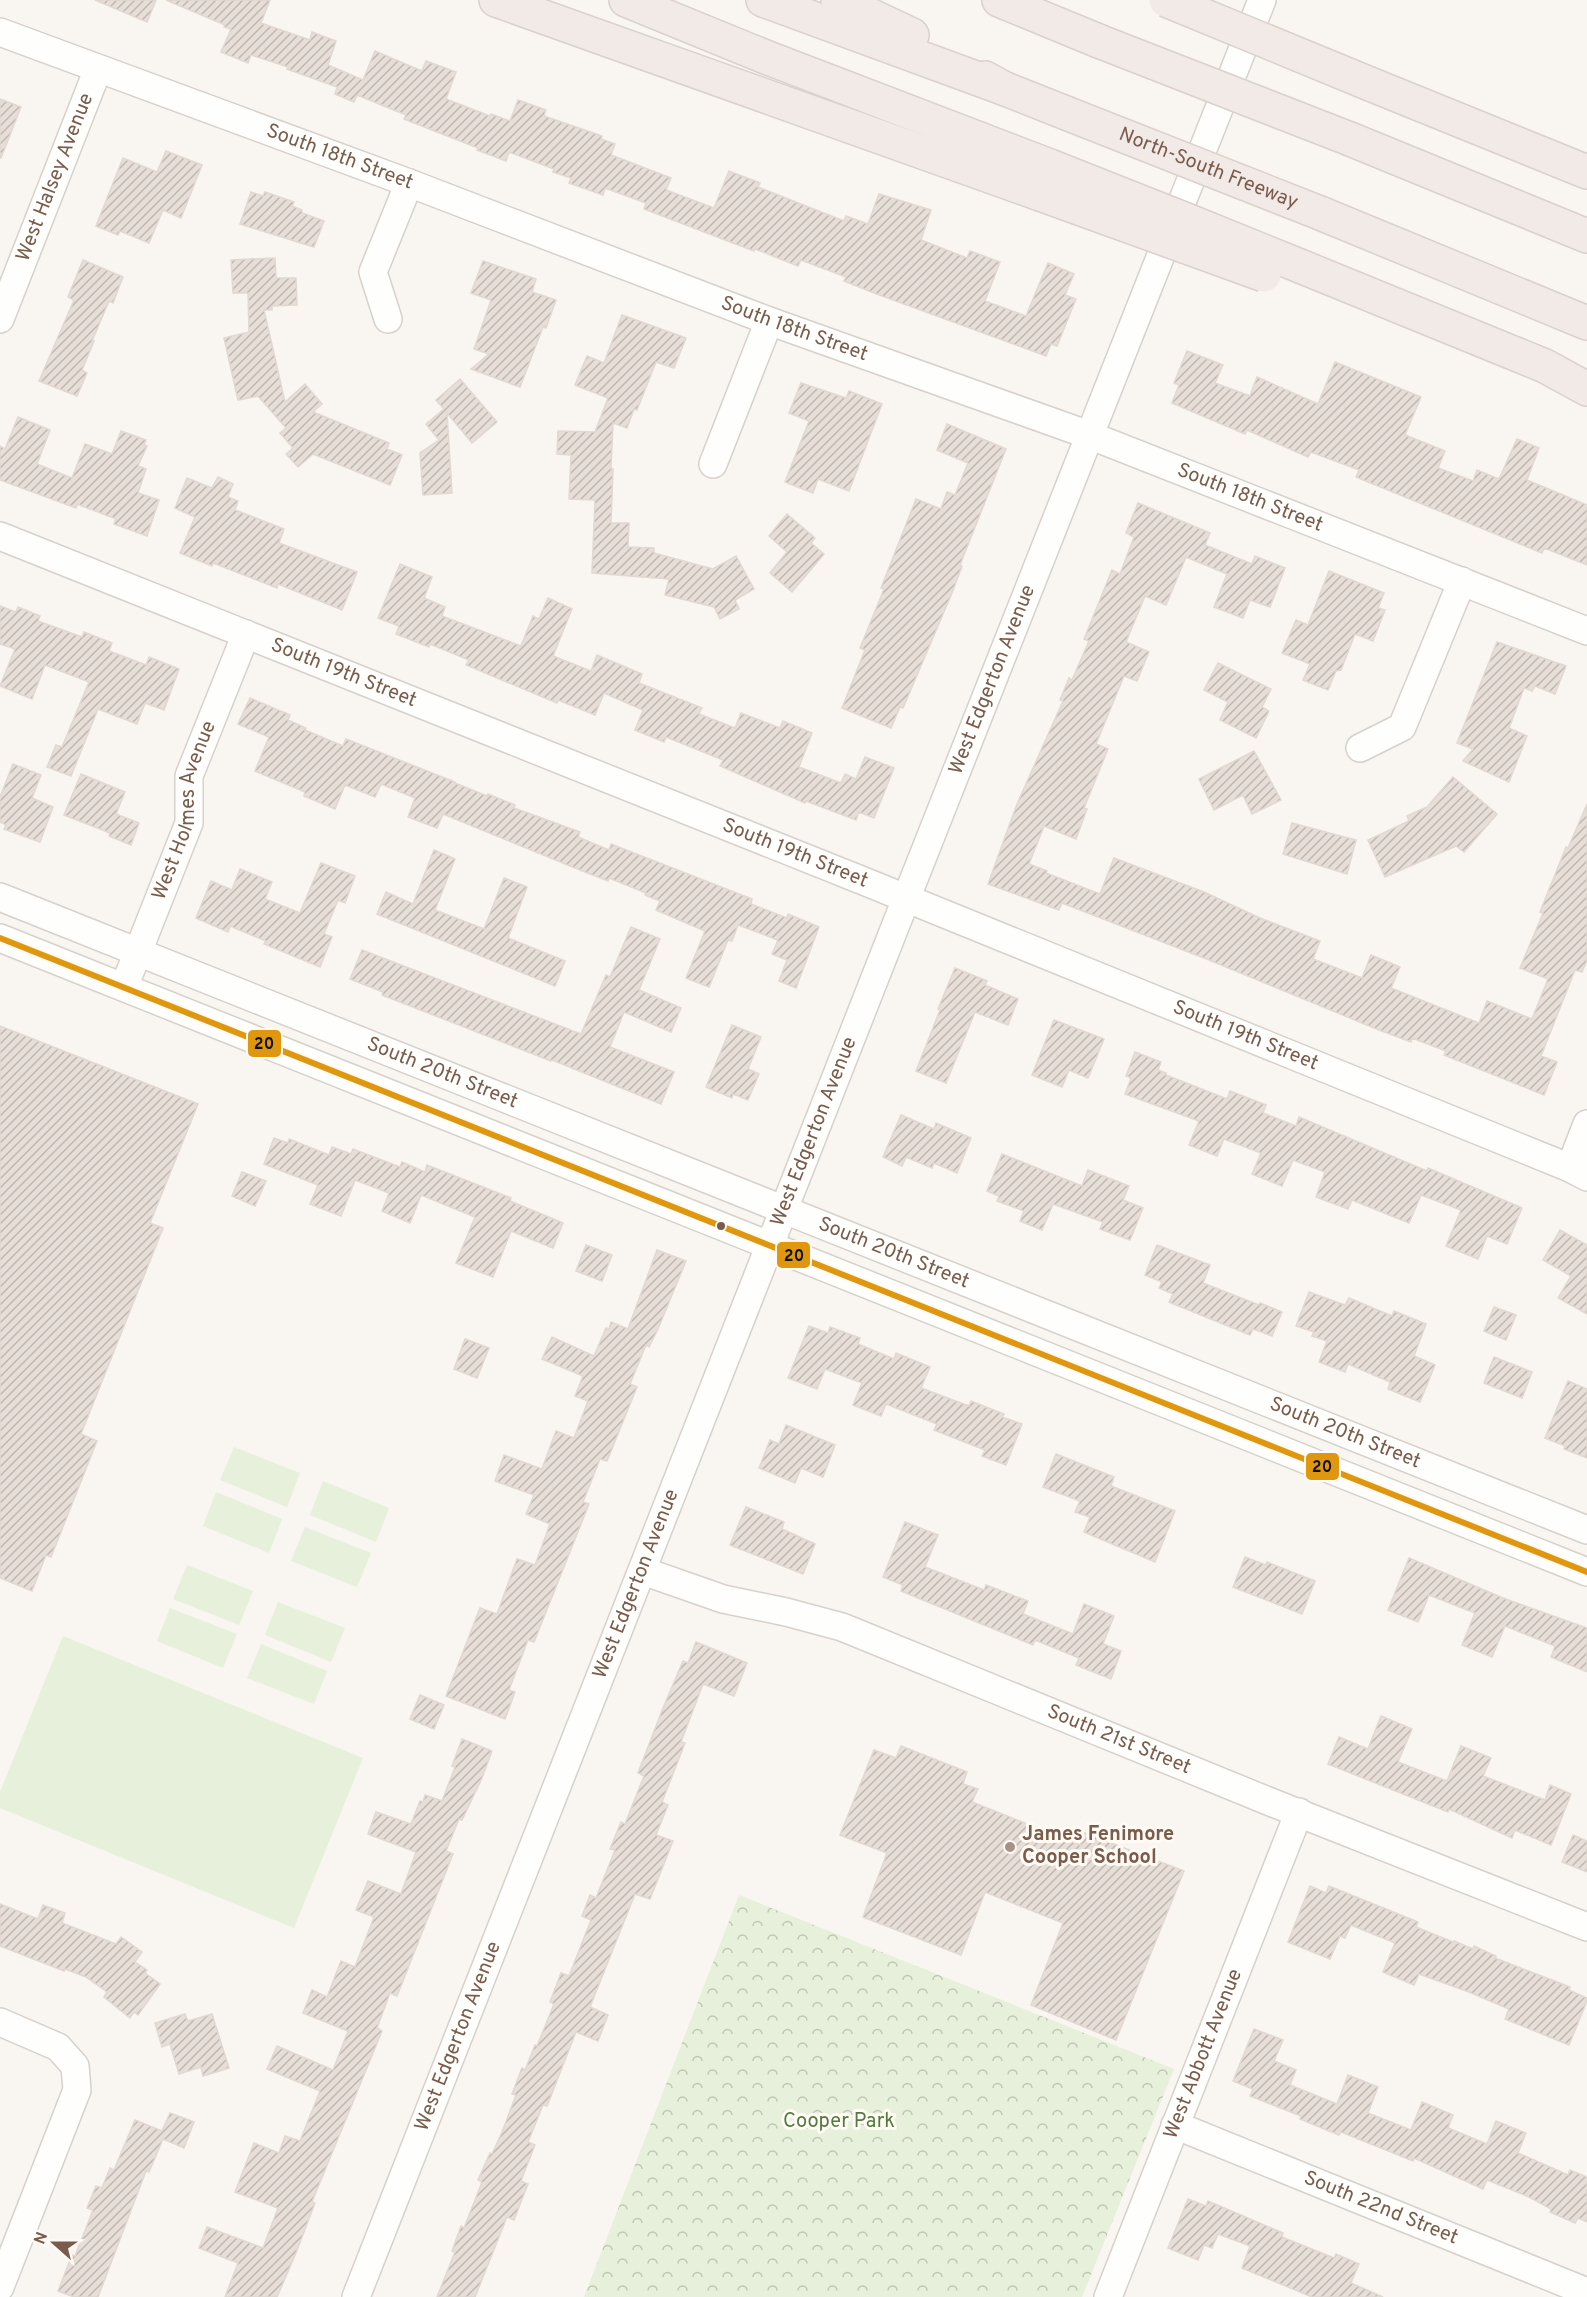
<svg xmlns="http://www.w3.org/2000/svg" width="1587" height="2297" viewBox="0 0 1587 2297" font-family="Overpass,sans-serif">
	<style>
		.grass { fill: #e7f0db }
		.park { fill: url(#park-crowns) }
		.building { fill: url(#building-hatch); stroke: #e2d8d2; stroke-width: 1.5 }
		.lines { fill: none; stroke-linecap: round; stroke-linejoin: round }
		.minor-casing { stroke: #d7d1cb; stroke-width: 30 }
		.highway-casing { stroke: #dad1cc; stroke-width: 36 }
		.minor { stroke: #fefefd; stroke-width: 27 }
		.highway { stroke: #f2eae7; stroke-width: 33 }
		.highway-bridge-casing { stroke: #dad1cc; stroke-width: 36; stroke-linecap: butt }
		.highway-bridge { stroke: #f2eae7; stroke-width: 33 }
		.bus-1-casing { stroke: #fffaf3; stroke-width: 10 }
		.bus-1 { stroke: #de970f; stroke-width: 6 }
		.bus-dot { fill: #7a5c4d; stroke: #fffaf3; stroke-width: 2 }
		.poi-dot { fill: #a69286; stroke: #fffaf3; stroke-width: 2 }
		.labels { text-anchor: middle; dominant-baseline: central; stroke-width: 6; stroke-linejoin: round; paint-order: stroke }
		.street-label { font-size: 20px; fill: #7a5c4d; stroke: #fffaf3 }
		.poi-label { font-size: 20px; font-weight: bold; fill: #7a5c4d; stroke: #fffaf3; text-anchor: start }
		.park-label { font-size: 20px; fill: #537a41; stroke: #fffaf3 }
		.line-badge { stroke: #fffaf3; stroke-width: 2 }
		.pale-badge-label { font-size: 16px; text-anchor: middle; font-weight: bold; fill: #111 }
	</style>
	<defs>
		<pattern id="park-crowns" width="20" height="18" patternUnits="userSpaceOnUse" patternTransform="scale(1.5)"><rect width="20" height="18" fill="#e7f0db"/><path d="M2 6a3 3 0 1 1 6 0M12 15a3 3 0 1 1 6 0" fill="none" stroke="#c0c6b4"/></pattern>
		<pattern id="building-hatch" width="6" height="6" patternUnits="userSpaceOnUse" patternTransform="scale(1.5)"><rect width="6" height="6" fill="#e6ded7"/><path d="M-1 1l2-2M0 6l6-6M5 7l2-2" fill="none" stroke="#bfb7b1"/></pattern>
	</defs>
	<rect width="100%" height="100%" fill="#f9f5f0"/>
	<g class="grass">
		<path d="M234,1447L300,1473L287,1507L220,1480Z"/>
		<path d="M323,1481L389,1508L376,1542L310,1515Z"/>
		<path d="M216,1492L282,1519L269,1553L203,1526Z"/>
		<path d="M305,1527L371,1553L357,1587L291,1561Z"/>
		<path d="M187,1565L253,1591L239,1625L173,1599Z"/>
		<path d="M278,1602L345,1628L331,1662L265,1635Z"/>
		<path d="M170,1608L237,1634L223,1668L157,1641Z"/>
		<path d="M63,1636L363,1758L294,1928L0,1808V1792Z"/>
		<path d="M261,1644L327,1671L314,1704L247,1678Z"/>
	</g>
	<path class="park" d="M739,1895L1174,2069L1082,2297H584Z"/>
	<g class="building">
		<path d="M95,0H156L147,22Z"/>
		<path d="M166,0H270L261,23L310,40L312,32L336,41L328,65L363,80L375,51L422,71L426,61L456,72L446,99L490,116L491,114L510,121L518,100L546,110L544,116L602,136L601,139L615,144L611,155L671,178L666,190L714,208L729,171L760,183L758,187L844,221L846,216L868,224L879,194L931,210L921,240L967,258L970,251L1000,262L985,301L1026,316L1048,263L1074,274L1065,295L1076,299L1057,346L1051,344L1046,356L874,293L844,281L846,277L801,260L798,266L755,249L754,251L644,209L646,203L605,188L603,195L569,183L571,178L553,172L554,169L509,152L506,161L477,150L478,148L404,119L406,115L357,95L354,102L335,94L337,87L287,69L288,67L251,55L248,63L221,52L231,29L224,27L225,25Z"/>
		<path d="M0,99L21,107L1,158H0Z"/>
		<path d="M166,151L202,165L181,218L163,210L149,243L120,231L118,235L96,226L123,158L157,172Z"/>
		<path d="M251,192L263,196L265,192L294,202L292,206L302,210V213L324,221L314,247L240,224Z"/>
		<path d="M275,258L276,278H296L297,305L272,306V310H264L285,402L305,384L322,404L313,412L389,443L387,449L402,455L390,485L313,454L298,467L286,454L293,448L280,433L286,428L258,396L238,400L224,338L249,332L248,293H233L231,260Z"/>
		<path d="M83,260L123,277L113,303L109,301L92,341H94L82,370L87,373L77,396L39,381L74,300L68,297Z"/>
		<path d="M483,261L536,279L532,292L556,300L546,328L543,327L520,387L471,369L489,354L474,349L491,300L471,293Z"/>
		<path d="M622,315L686,338L674,368L656,362L637,410L634,409L627,428L613,423L611,469H613L611,523H629L628,547L654,548V553L713,569L736,556L754,589L735,600L739,609L720,619L714,607L665,595L669,579L592,573L595,500L569,499L571,455L557,454L558,431L595,432L608,398L575,385L587,356L604,363Z"/>
		<path d="M1187,351L1223,365L1215,383L1250,396L1257,377L1318,404L1335,362L1421,397L1405,435L1445,451L1438,468L1473,481L1477,470L1499,479L1517,439L1539,448L1527,480L1587,505V565L1544,548L1542,553L1356,477L1359,470L1311,452L1308,457L1247,430L1245,434L1172,403L1179,385L1174,383Z"/>
		<path d="M460,379L497,422L472,443L447,413L452,493L423,495L420,453L439,440L426,424L444,409L436,400Z"/>
		<path d="M801,383L846,398L849,391L882,404L849,491L818,479L813,493L785,482L809,421L789,413Z"/>
		<path d="M18,417L50,430L37,464L72,478L85,444L112,454L121,431L146,440L144,445L147,446L138,466L146,469L138,493L159,500L147,536L114,524L116,519L77,504L76,508L0,480V446L5,449Z"/>
		<path d="M947,424L1006,449L960,565L962,566L952,593L903,708L900,707L891,728L842,708L865,650L860,648L884,589L881,588L916,499L941,509L947,492L955,495L968,463L937,450Z"/>
		<path d="M218,477L233,484L228,497L238,501L235,510L284,529L279,543L357,572L342,610L278,584L277,588L213,563L212,566L180,553L195,517L175,508L187,478L212,488Z"/>
		<path d="M1138,503L1210,533L1205,545L1252,564L1255,556L1285,568L1270,607L1250,600L1243,618L1214,607L1227,574L1186,557L1166,605L1145,596L1126,642L1149,652L1137,681L1124,676L1096,744L1108,749L1084,808L1087,809L1076,839L1044,826L1029,864L1047,871L1046,873L1100,894L1114,858L1204,892L1260,918L1320,941L1313,959L1362,978L1371,955L1400,967L1391,988L1479,1023L1487,1001L1532,1019L1548,979L1520,968L1543,913L1540,912L1566,847L1568,848L1587,804V960L1582,972L1575,970L1541,1056L1557,1062L1544,1095L1444,1055L1446,1051L1412,1038L1411,1042L1379,1030L1209,960L1062,903L1059,910L988,884L1017,804L1063,701L1060,700L1069,678L1072,680L1089,641L1084,639L1112,570L1120,574L1134,537L1126,533Z"/>
		<path d="M787,514L815,538L811,543L824,554L792,592L770,573L787,552L769,536Z"/>
		<path d="M400,564L432,577L424,598L445,607L442,616L521,646L533,616L539,619L548,598L572,609L553,656L591,671L597,655L642,674L639,683L702,708L699,714L735,728L741,713L780,728L783,721L812,733L799,767L841,783L845,774L856,779L865,757L894,768L874,818L859,812L856,820L806,801L805,803L720,766L723,760L666,737L664,742L635,730L643,710L604,693L595,715L558,700L557,703L466,665L469,660L430,644L429,647L396,634L399,626L378,618Z"/>
		<path d="M1329,571L1384,593L1378,608L1385,610L1373,641L1355,634L1341,670L1336,671L1328,690L1303,680L1310,664L1282,653L1296,620L1308,625Z"/>
		<path d="M0,606L16,612L18,607L40,616L38,621L82,637L84,632L112,643L109,651L146,665L149,657L179,669L164,710L145,703L137,724L98,709L71,776L47,767L56,745L62,747L89,682L45,665L32,699L0,686L15,649L0,644Z"/>
		<path d="M1497,642L1566,666L1555,694L1535,686L1532,691L1524,688L1509,728L1527,736L1509,782L1463,761L1473,749L1457,743Z"/>
		<path d="M1218,663L1271,689L1262,707L1269,711L1256,738L1220,720L1228,702L1204,690Z"/>
		<path d="M250,698L290,715L288,720L306,728L305,730L343,746L346,739L455,782V783L487,796L488,794L515,805L514,808L580,832L578,837L609,850L611,844L752,899L751,904L787,918L788,914L819,927L796,988L779,981L787,960L772,954L778,940L738,925L732,941L728,940L709,987L686,978L705,931L656,910L660,901L645,895L646,893L609,878L608,881L580,870L443,814L437,828L408,817L415,798L381,784L375,797L345,785L335,809L304,796L305,792L255,771L269,737L238,724Z"/>
		<path d="M1254,751L1281,800L1252,814L1243,795L1214,810L1199,779Z"/>
		<path d="M13,764L41,775L32,798L53,807L40,842L4,829L6,825L0,822V797Z"/>
		<path d="M81,774L125,792L116,814L139,823L131,845L109,836L110,833L64,815Z"/>
		<path d="M1453,777L1497,814L1464,852L1456,846L1385,877L1368,840L1409,821L1407,816L1427,807Z"/>
		<path d="M1292,823L1356,840L1347,874L1283,854Z"/>
		<path d="M434,850L455,859L435,910L484,929L504,878L527,887L508,938L565,961L555,986L377,914L386,892L413,904Z"/>
		<path d="M321,863L355,876L345,903L338,900L324,934L332,937L320,967L264,944L266,941L230,926L228,932L196,918L211,881L232,890L240,869L272,882L265,899L300,913Z"/>
		<path d="M631,927L660,939L639,990L681,1008L671,1032L624,1012L610,1047L674,1072L661,1104L552,1060L551,1061L382,995L383,992L350,979L362,950L581,1034L606,975L610,977Z"/>
		<path d="M955,968L987,981L985,985L1018,999L1008,1025L975,1012L946,1083L916,1071L940,1010L938,1009Z"/>
		<path d="M1054,1020L1104,1039L1088,1078L1069,1070L1062,1087L1032,1075Z"/>
		<path d="M732,1025L761,1037L748,1069L759,1074L748,1100L733,1094L732,1098L706,1087Z"/>
		<path d="M0,1026L198,1104L150,1223L163,1228L81,1434L97,1441L51,1557L46,1555L32,1591L0,1578Z"/>
		<path d="M1135,1052L1161,1062L1158,1070L1166,1073V1075L1227,1099L1230,1091L1266,1105L1263,1113L1296,1126L1299,1117L1427,1171L1428,1168L1522,1208L1507,1244L1487,1236L1478,1259L1446,1246L1461,1210L1421,1195L1409,1223L1352,1200L1348,1209L1316,1197L1325,1172L1293,1160L1282,1186L1252,1174L1261,1153L1224,1139L1217,1156L1189,1145L1199,1121L1125,1094L1131,1078L1126,1076Z"/>
		<path d="M901,1115L934,1129L936,1123L971,1138L957,1173L934,1163L932,1168L906,1157L902,1166L883,1157Z"/>
		<path d="M274,1138L288,1143L289,1139L329,1155L332,1147L351,1154L353,1149L400,1167L402,1162L425,1172L427,1165L511,1198L510,1201L563,1223L553,1248L511,1231L493,1277L456,1263L475,1217L421,1195L410,1223L382,1211L389,1193L355,1180L341,1216L310,1204L318,1185L264,1164Z"/>
		<path d="M1002,1154L1082,1186L1088,1170L1129,1186L1123,1200L1143,1208L1130,1240L1100,1229L1103,1222L1053,1204L1042,1230L1020,1221L1024,1211L997,1201L999,1196L987,1191Z"/>
		<path d="M242,1172L266,1181L255,1206L232,1196Z"/>
		<path d="M1560,1230L1587,1245V1314L1558,1298L1571,1276L1543,1260Z"/>
		<path d="M586,1245L612,1255L602,1281L576,1271Z"/>
		<path d="M1157,1245L1210,1265L1203,1283L1259,1305L1260,1303L1282,1312L1272,1336L1253,1329L1250,1335L1169,1302L1173,1294L1159,1288L1162,1282L1145,1275Z"/>
		<path d="M657,1250L686,1261L658,1329L649,1347L646,1345L630,1384L637,1387L607,1461L600,1459L583,1502L589,1504L534,1642L528,1640L509,1690L515,1692L505,1719L446,1696L480,1608L497,1614L517,1559L535,1565L550,1524L526,1514L534,1495L495,1481L504,1455L542,1469L556,1431L574,1438L588,1401L575,1396L583,1376L542,1359L552,1337L594,1356L606,1328L609,1329L611,1322L628,1329Z"/>
		<path d="M1309,1292L1345,1305L1349,1298L1392,1316L1394,1311L1426,1324L1414,1356L1435,1365L1420,1402L1388,1389L1390,1382L1348,1364L1345,1372L1319,1362L1327,1341L1312,1336L1314,1332L1296,1326Z"/>
		<path d="M1494,1307L1516,1315L1506,1340L1484,1331Z"/>
		<path d="M809,1326L828,1333L830,1327L860,1338L858,1344L894,1359L896,1353L930,1367L921,1388L969,1406L971,1401L1004,1414L1002,1417L1022,1424L1006,1465L982,1456L985,1450L934,1430L937,1424L886,1404L881,1416L853,1405L862,1383L825,1369L817,1389L788,1378Z"/>
		<path d="M465,1339L489,1348L477,1378L454,1369Z"/>
		<path d="M1494,1357L1532,1372L1522,1398L1484,1383Z"/>
		<path d="M1568,1381L1587,1389V1458L1564,1449L1565,1446L1545,1438Z"/>
		<path d="M786,1425L835,1445L823,1477L801,1468L795,1483L759,1468L770,1440L779,1444Z"/>
		<path d="M1056,1454L1114,1477L1111,1486L1175,1511L1155,1562L1084,1532L1090,1517L1075,1512L1080,1501L1043,1487Z"/>
		<path d="M746,1507L784,1522L782,1529L815,1544L803,1574L730,1545Z"/>
		<path d="M905,1522L938,1535L925,1567L984,1590L986,1585L1028,1601L1023,1614L1073,1634L1084,1604L1114,1616L1103,1644L1121,1651L1111,1679L1076,1665L1079,1658L1035,1640L1033,1645L901,1591L903,1585L883,1577Z"/>
		<path d="M1245,1557L1266,1565L1267,1562L1315,1581L1302,1614L1233,1587Z"/>
		<path d="M1409,1558L1503,1598L1587,1628V1672L1551,1657L1555,1646L1505,1626L1492,1657L1462,1645L1475,1613L1429,1595L1418,1622L1388,1610Z"/>
		<path d="M696,1642L747,1663L734,1696L703,1684L681,1742L685,1743L662,1802L668,1805L656,1835L673,1841L650,1899L635,1894L590,2007L608,2015L598,2041L576,2032L547,2106L543,2105L528,2142L535,2145L521,2181L528,2184L514,2220L507,2217L475,2297H437L455,2252L452,2251L461,2226L464,2228L482,2182L478,2180L490,2153L492,2154L502,2132L516,2095L512,2094L522,2068L525,2070L535,2045L537,2046L554,2004L550,2002L561,1973L569,1976L591,1920L582,1916L590,1895L596,1898L615,1850L610,1849L621,1822L625,1824L644,1776L638,1773L663,1708L683,1661L688,1663Z"/>
		<path d="M420,1695L444,1705L434,1729L410,1719Z"/>
		<path d="M1381,1716L1412,1729L1398,1762L1447,1781L1461,1746L1491,1758L1483,1776L1545,1800L1550,1785L1571,1794L1551,1845L1515,1830L1512,1838L1449,1809L1448,1812L1328,1764L1339,1737L1368,1749Z"/>
		<path d="M462,1739L492,1751L482,1778L462,1820L459,1819L446,1851L453,1854L397,1996L390,1993L377,2028L382,2031L312,2202L315,2203L296,2253L277,2297H225L238,2263L199,2248L207,2227L263,2248L278,2208L235,2192L254,2143L279,2153L285,2136L300,2141L320,2091L267,2069L277,2046L333,2070L348,2031L303,2013L312,1990L327,1997L341,1961L355,1967L374,1917L356,1910L368,1881L401,1894L416,1852L368,1834L376,1812L411,1824L420,1801L423,1802L425,1795L442,1801L455,1767L452,1766Z"/>
		<path d="M901,1746L967,1772L963,1784L978,1789L972,1802L1080,1845L1085,1833L1184,1871L1116,2040L1031,2005L1063,1923L985,1892L961,1955L863,1917L887,1853L840,1835L874,1750L896,1758Z"/>
		<path d="M1573,1835L1587,1841V1872L1562,1862Z"/>
		<path d="M1310,1886L1326,1893L1329,1886L1418,1922L1416,1927L1453,1942L1454,1941L1473,1949L1474,1946L1496,1956L1495,1958L1570,1987L1569,1990L1587,1998V2001L1569,2045L1505,2019L1509,2009L1469,1992L1419,1974L1414,1985L1383,1972L1395,1943L1351,1925L1345,1938L1340,1936L1330,1959L1288,1942Z"/>
		<path d="M0,1904L38,1919L43,1905L65,1913L62,1923L116,1944L121,1937L142,1952L135,1962L147,1970L145,1973L160,1984L138,2015L134,2012L130,2018L104,1997L107,1992L86,1977L65,1969L64,1971L0,1946Z"/>
		<path d="M185,2014L188,2021L212,2014L229,2068L203,2076L201,2067L179,2074L170,2044L162,2047L155,2023Z"/>
		<path d="M1254,2029L1283,2040L1274,2061L1296,2070L1290,2085L1337,2104L1348,2075L1378,2087L1368,2113L1411,2130L1422,2102L1453,2115L1448,2128L1487,2144L1496,2121L1526,2133L1518,2153L1568,2175L1570,2170L1587,2177V2222L1578,2218L1575,2223L1550,2212L1551,2209L1529,2197L1487,2180L1483,2189L1414,2158L1413,2161L1341,2132L1339,2135L1300,2119L1301,2116L1250,2096L1253,2089L1233,2081Z"/>
		<path d="M170,2113L194,2122L184,2148L163,2139L149,2172L146,2171L98,2297H74L58,2291L72,2255L75,2256L93,2210L87,2208L96,2186L102,2188L110,2168L114,2170L135,2120L162,2131Z"/>
		<path d="M1188,2199L1206,2206L1208,2201L1283,2233L1282,2237L1334,2258L1336,2254L1359,2264L1351,2283L1383,2297H1312L1242,2268L1250,2246L1218,2234L1212,2248L1204,2245L1198,2260L1168,2248Z"/>
	</g>
	<g class="lines">
		<defs>
			<g id="minor">
				<path id="s1" d="M0,32L409,183L769,321L1089,435L1587,631"/>
				<path id="s2" d="M0,319L98,69"/>
				<path d="M388,319L373,272L409,183"/>
				<path d="M713,464L769,321"/>
				<path id="s3" d="M0,536L866,882L1570,1168L1587,1177"/>
				<path d="M1360,748L1402,727L1462,581"/>
				<path id="s4" d="M0,897L1587,1530"/>
				<path d="M0,938L1587,1572"/>
				<path id="s5" d="M124,987L189,823V776L246,634"/>
				<path d="M1570,1168L1587,1124"/>
				<path id="s6" d="M643,1571L723,1599L786,1612L842,1627L1273,1803L1587,1927"/>
				<path d="M0,2022L58,2047L75,2066L77,2090L0,2287"/>
				<path id="s7" d="M1175,2125L1587,2292"/>
				<path id="s8" d="M356,2297L906,899L1262,0"/>
				<path id="s9" d="M1108,2297L1299,1812"/>
			</g>
			<g id="highway">
				<path d="M496,0L1040,194"/>
				<path d="M626,0L768,58L1050,166"/>
				<path d="M763,0L1003,88"/>
				<path d="M838,0L912,35"/>
				<path d="M999,0L1101,42"/>
				<path d="M985,78L1003,88L1066,113"/>
				<path d="M1370,84L1587,172"/>
				<path d="M1350,139L1587,236"/>
				<path d="M1320,213L1587,323"/>
				<path d="M1300,266L1545,366L1587,389"/>
			</g>
		</defs>
		<use href="#minor" class="minor-casing"/>
		<use href="#highway" class="highway-casing"/>
		<use href="#minor" class="minor"/>
		<use href="#highway" class="highway"/>
		<defs>
			<g id="highway-bridge">
				<path d="M1166,0L1370,84"/>
				<path d="M1101,42L1350,139"/>
				<path id="s10" d="M1066,113L1320,213"/>
				<path d="M1050,166L1189,221L1300,266"/>
				<path d="M1040,194L1264,275"/>
			</g>
		</defs>
		<use href="#highway-bridge" class="highway-bridge-casing"/>
		<use href="#highway-bridge" class="highway-bridge"/>
		<defs>
			<path id="bus-1" d="M0,938L1587,1572"/>
		</defs>
		<use href="#bus-1" class="bus-1-casing"/>
		<use href="#bus-1" class="bus-1"/>
	</g>
	<circle class="bus-dot" cx="721" cy="1226" r="5"/>
	<circle class="poi-dot" cx="1010" cy="1847" r="6"/>
	<g class="labels">
		<g class="street-label">
			<text stroke="none"><textPath href="#s1" startOffset="362">South 18th Street</textPath></text>
			<text stroke="none"><textPath href="#s10" startOffset="153">North-South Freeway</textPath></text>
			<text stroke="none"><textPath href="#s2" startOffset="152">West Halsey Avenue</textPath></text>
			<text stroke="none"><textPath href="#s1" startOffset="848">South 18th Street</textPath></text>
			<text stroke="none"><textPath href="#s1" startOffset="1334">South 18th Street</textPath></text>
			<text stroke="none"><textPath href="#s3" startOffset="370">South 19th Street</textPath></text>
			<text stroke="none"><textPath href="#s8" startOffset="1738">West Edgerton Avenue</textPath></text>
			<text stroke="none"><textPath href="#s5" startOffset="188">West Holmes Avenue</textPath></text>
			<text stroke="none"><textPath href="#s3" startOffset="856">South 19th Street</textPath></text>
			<text stroke="none"><textPath href="#s3" startOffset="1342">South 19th Street</textPath></text>
			<text stroke="none"><textPath href="#s4" startOffset="476">South 20th Street</textPath></text>
			<text stroke="none"><textPath href="#s8" startOffset="1252">West Edgerton Avenue</textPath></text>
			<text stroke="none"><textPath href="#s4" startOffset="962">South 20th Street</textPath></text>
			<text stroke="none"><textPath href="#s4" startOffset="1448">South 20th Street</textPath></text>
			<text stroke="none"><textPath href="#s8" startOffset="766">West Edgerton Avenue</textPath></text>
			<text stroke="none"><textPath href="#s6" startOffset="506">South 21st Street</textPath></text>
			<text stroke="none"><textPath href="#s8" startOffset="280">West Edgerton Avenue</textPath></text>
			<text stroke="none"><textPath href="#s9" startOffset="261">West Abbott Avenue</textPath></text>
			<text stroke="none"><textPath href="#s7" startOffset="222">South 22nd Street</textPath></text>
		</g>
		<g class="poi-label">
			<text x="1022" y="1835">James Fenimore<tspan x="1022" dy="23">Cooper School</tspan></text>
		</g>
		<g class="park-label">
			<text x="839" y="2122">Cooper Park</text>
		</g>
	</g>
	<g class="line-badge">
		<rect x="247" y="1029" width="35" height="29" rx="6" fill="#de970f"/>
		<rect x="776" y="1241" width="35" height="28" rx="6" fill="#de970f"/>
		<rect x="1305" y="1452" width="35" height="29" rx="6" fill="#de970f"/>
	</g>
	<g class="pale-badge-label">
		<text x="264" y="1049">20</text>
		<text x="794" y="1261">20</text>
		<text x="1322" y="1472">20</text>
	</g>
	<g transform="translate(54 2243) rotate(291)" stroke="#fffaf3" stroke-width="4.5" paint-order="stroke">
	<path d="M0-4.5L10 22L0 15L-10 22Z" fill="#7a5c4d"/>
	<text y="-9" font-size="16" font-weight="bold" text-anchor="middle" fill="#7a5c4d">N</text>
	</g>
</svg>
